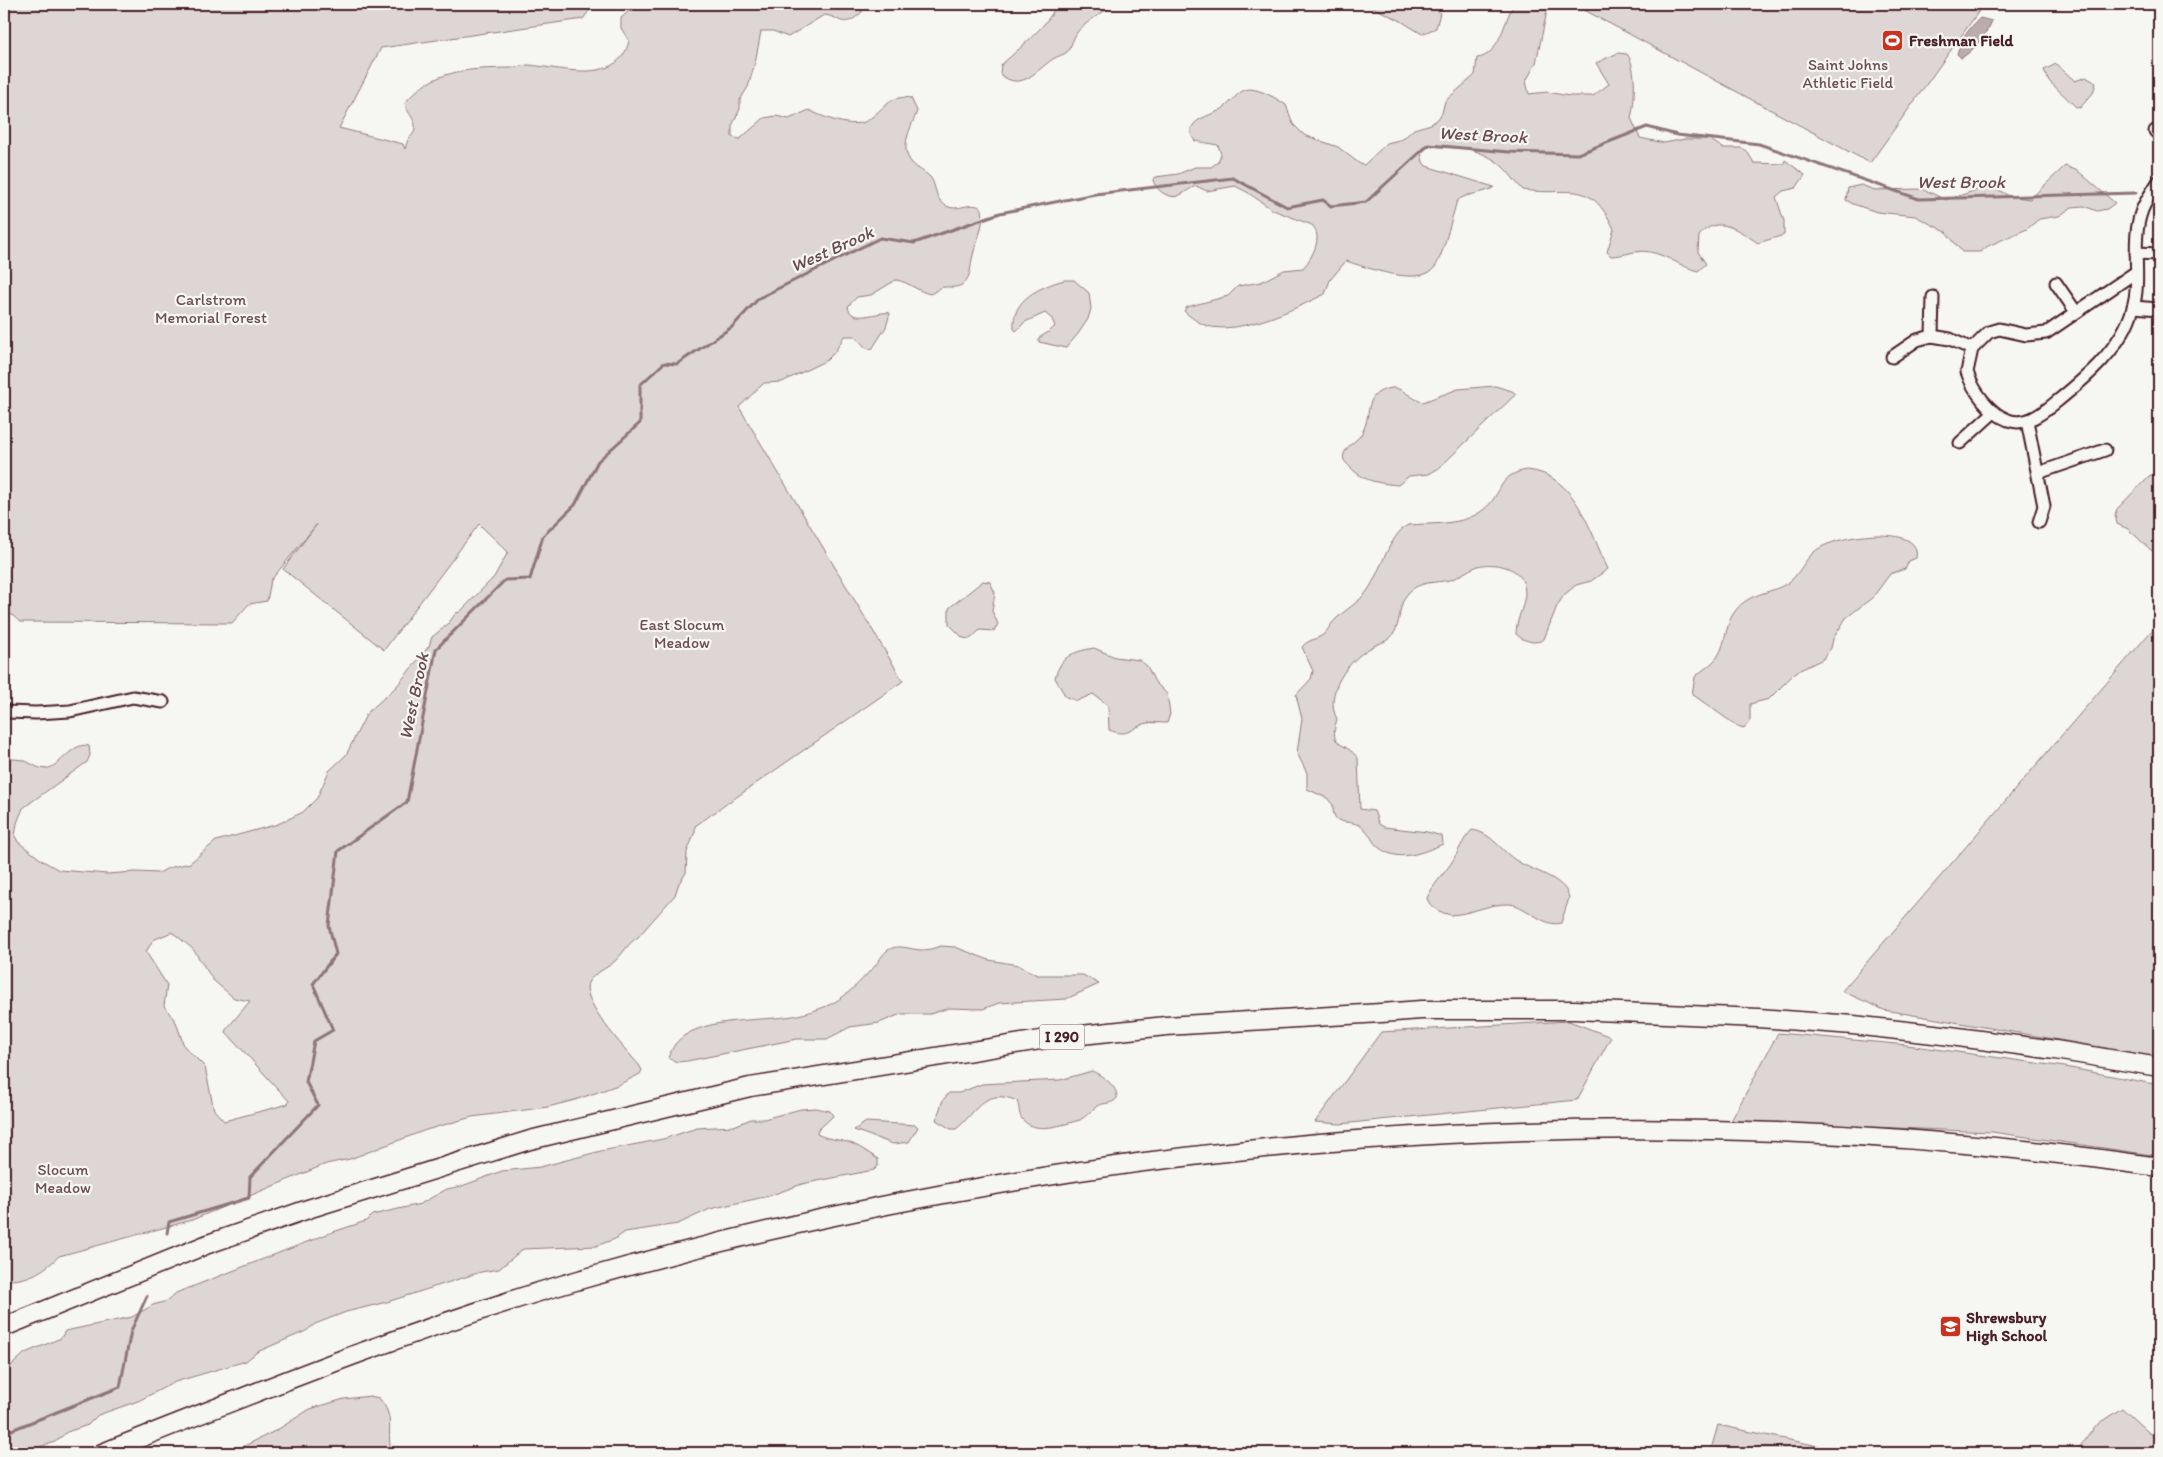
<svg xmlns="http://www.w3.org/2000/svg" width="2163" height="1457" viewBox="0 0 2163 1457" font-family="Itim,sans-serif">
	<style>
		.green { fill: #ddd6d5; stroke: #947a80; fill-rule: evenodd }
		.water { fill: #bbadae; stroke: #8e747a }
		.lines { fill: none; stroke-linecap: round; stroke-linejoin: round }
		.stream { stroke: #8e747a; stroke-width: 3 }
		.minor-casing { stroke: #4a1f2b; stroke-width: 15 }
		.highway-casing { stroke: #4a1f2b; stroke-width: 21 }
		.minor { stroke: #f6f6f2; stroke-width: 11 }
		.highway { stroke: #f6f6f2; stroke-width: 18 }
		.labels { text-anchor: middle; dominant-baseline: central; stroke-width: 4.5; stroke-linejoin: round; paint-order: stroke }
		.shield { fill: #f6f6f2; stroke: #7e6067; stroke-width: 1 }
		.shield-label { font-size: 15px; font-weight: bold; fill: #4a1f2b }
		.poi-label { font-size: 16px; font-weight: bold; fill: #4a1f2b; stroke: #f6f6f2; text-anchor: start }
		.park-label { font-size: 16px; fill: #6f4d56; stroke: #f6f6f2 }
		.water-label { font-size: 18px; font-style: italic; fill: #6c4a52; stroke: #f6f6f2 }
	</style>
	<rect width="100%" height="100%" fill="#f6f6f2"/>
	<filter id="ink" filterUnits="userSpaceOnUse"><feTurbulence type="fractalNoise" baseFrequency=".02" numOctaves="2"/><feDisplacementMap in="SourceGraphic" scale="10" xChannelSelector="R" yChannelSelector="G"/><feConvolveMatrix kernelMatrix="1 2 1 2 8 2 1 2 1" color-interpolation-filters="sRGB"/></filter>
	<g filter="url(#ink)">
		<g class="green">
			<path d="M4,4H594L583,19L381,48L339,128L403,144L405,149C406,146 407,141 409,138C411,136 413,135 414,132C419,121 406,113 405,103C432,69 469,69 510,68C516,68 522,65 528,65C560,67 618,87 629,41L621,28V18L637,4H862V12C842,31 840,16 824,15L788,37L773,31H761L755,63L748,87L740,100V109L732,126V137L740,139L764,118L776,116L789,119L809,110C822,117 854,130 868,120C883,110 890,94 911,98L917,111C912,127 898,147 912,163C917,169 926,172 931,178C937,188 935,202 949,207C960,211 973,200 982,209C985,226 977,238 973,255C970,265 972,276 963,284C955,290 948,285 940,288C936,290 934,293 930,294C917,291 909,282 896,280L871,295L857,297L848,306C850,326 880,310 890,313L886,327L872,349L866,348L855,336H844L835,352L827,360L782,382L764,383L739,407L903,681L695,826V832L687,852L686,873L679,883L675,895L638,937C628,943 623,954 614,962C607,968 595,973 589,981C577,998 627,1051 639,1065L642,1070L640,1074L618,1085L575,1100L548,1107L472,1117L426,1130L350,1159L326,1164L192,1220L59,1256C43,1272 27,1281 4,1280V758C10,759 17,759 23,760C32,763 39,771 49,768C63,763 74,741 89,746L90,755L87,762L23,808L17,823L15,836L18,842L43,861L59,870L107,874L135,872L159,873L168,868L190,863L216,841L278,824L303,812L317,798L329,771L346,755L367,713L396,687L429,646L432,637L448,624L456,613L460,612L494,577L508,552L479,524L384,650L283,569L317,524L271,580L267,601L249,604L232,623L20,622L4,608ZM172,932L193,949L213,980L234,998L250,1001L225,1031L289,1101L288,1104L224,1121L214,1110L205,1067L184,1046L176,1022L164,1006L167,985L146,952L153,940Z"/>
			<path d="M1055,4H1116C1103,12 1089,20 1078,31C1073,37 1072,46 1067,52C1064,55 1057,56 1053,59C1037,69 1022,93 1000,74L1001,65C1013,54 1057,18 1055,4Z"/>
			<path d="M1366,4H1430L1440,13L1436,28L1422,34L1401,21Z"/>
			<path d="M1520,4H1541L1548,6L1536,63L1526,81L1529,94L1547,92L1569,96H1593L1609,84L1596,63L1618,53L1627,54C1637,66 1635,103 1631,118L1640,138L1664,143L1685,139H1709L1723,148H1741L1747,151L1754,163L1784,164L1785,160L1805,175L1796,188L1783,191L1776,197L1784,221V235L1758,243C1740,231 1717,213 1699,236L1698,252L1706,264L1698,271C1681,267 1667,255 1650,252C1637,249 1624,256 1611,256L1607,252L1614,229C1589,176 1570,197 1523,190C1516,183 1510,173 1502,166C1483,149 1455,145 1431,145L1421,153L1423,162L1426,166L1494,187C1483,195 1467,192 1457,201C1452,216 1443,256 1435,267C1420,288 1366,267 1346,261L1330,280L1325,294C1295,309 1240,335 1207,326C1199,323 1190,317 1184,311L1187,307L1228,296L1238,286L1261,282L1284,270L1303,268C1312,258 1324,237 1312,225L1273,210L1247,192L1235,186L1207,191L1196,186C1190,188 1185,193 1178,196C1168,199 1154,189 1153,179L1156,177L1178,174L1195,167H1211L1218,162L1221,154L1218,145L1195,141C1192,137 1189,132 1192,127C1197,117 1213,115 1222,109C1231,104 1238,89 1250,89C1262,90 1276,98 1286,105L1293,124L1304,135L1338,147L1360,164L1364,165L1387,143L1403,139L1414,129L1431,124L1438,119L1442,113L1445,101L1475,75L1477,58C1497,57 1504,25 1511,9L1515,5Z"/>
			<path d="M1573,4H1984L1870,163Z"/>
			<path d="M2056,64L2075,81L2086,77L2096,83L2093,93L2080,108L2076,107L2049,81L2044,70Z"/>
			<path d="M2065,166L2078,171L2115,203L2107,209L2097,211L2084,206L2072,207L2059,216L2039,219L2027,229L1988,246L1980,252H1962L1946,232L1915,216L1877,212L1853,204L1846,200L1848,188L1861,185L1875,190L1923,189L1946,200L1980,189H1997L2009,196L2030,199Z"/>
			<path d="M1064,280H1074L1089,293L1091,309L1088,319L1078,334L1066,348L1039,342V338L1050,331L1055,326L1052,319L1045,313L1025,322L1016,331L1014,329C1011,299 1040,287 1064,280Z"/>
			<path d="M1495,386L1512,391L1516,394L1439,468L1429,474L1409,476L1398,485C1379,483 1364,482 1350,467C1346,463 1342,460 1344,454C1347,444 1359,441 1363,431C1372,413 1363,392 1392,388C1403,387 1412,400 1423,402L1458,389Z"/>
			<path d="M1527,470C1576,474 1590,532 1608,569L1591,581L1576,585L1564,595L1557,606L1544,639C1536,645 1523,641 1516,634C1516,615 1531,598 1522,580C1516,566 1491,562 1478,566C1468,569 1460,577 1450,580C1435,583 1419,581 1408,593C1397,605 1402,624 1392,636C1387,642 1379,643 1372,647C1349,659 1323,693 1337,719C1328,749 1344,740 1358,758L1360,809L1374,811L1379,824L1384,827L1427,832L1442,836L1443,844C1422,853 1397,864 1377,846C1371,840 1368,829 1359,825C1346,819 1332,827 1333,805L1327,798L1307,789V773L1297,753L1302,719L1296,695L1311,679L1313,671L1302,647C1308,639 1318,640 1325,633C1328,630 1330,625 1334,621C1344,610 1359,603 1368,590C1380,572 1390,534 1408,525C1432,523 1463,526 1483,510C1504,494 1496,475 1527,470Z"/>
			<path d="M2159,472V550L2152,551L2128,529L2117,524L2115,514L2117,509L2149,476Z"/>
			<path d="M1876,535C1891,535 1920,536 1916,558L1909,561L1905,569L1890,574L1873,597L1846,618L1833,639L1831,648L1823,659L1796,672L1769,699L1750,704V721L1744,728L1737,726L1692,694L1695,677C1703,669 1712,665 1718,656C1727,641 1725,623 1736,610C1749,593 1769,594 1786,584C1798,577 1802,564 1811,555C1824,540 1858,536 1876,535Z"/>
			<path d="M983,581L990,582L995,593L992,611L998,624L994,631L980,630L970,639L963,638L949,624V608Z"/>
			<path d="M2159,622V1057L1884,1010L1842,991Z"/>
			<path d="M1094,648L1115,657L1139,660L1147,666L1155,682L1167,694L1170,714L1167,723C1161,723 1153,722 1147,723C1130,728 1129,738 1109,730L1108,705L1093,694L1077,701L1066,697L1055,678C1061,656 1072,652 1094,648Z"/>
			<path d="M1472,830C1491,832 1502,852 1517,861C1532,871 1566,878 1569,898L1561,923C1544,928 1527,906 1510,904C1490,903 1471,914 1451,915C1442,913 1429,908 1427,898C1433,885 1442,876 1450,865C1458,853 1462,840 1472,830Z"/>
			<path d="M941,946L955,947L989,960L1018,965L1037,975H1083L1099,984L1066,999L999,1003L983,1009L949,1008L930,1014H901L879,1023L850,1027L827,1039H797L687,1061L678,1062L669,1059C676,1013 763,1023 798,1015C835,1006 845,998 871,970C878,964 880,956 888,950C899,943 911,950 922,950C928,950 935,948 941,946Z"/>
			<path d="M1569,1021L1611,1037L1577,1100L1340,1124L1315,1122L1381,1032Z"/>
			<path d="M1778,1033L1907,1045L2065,1067L2159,1085V1156L1992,1132L1731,1121Z"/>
			<path d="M1092,1071C1101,1075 1118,1086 1117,1098C1112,1105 1104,1102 1097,1106C1091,1110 1087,1116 1080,1120C1064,1124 1036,1135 1023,1120C1018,1115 1020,1107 1017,1101C983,1086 976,1114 956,1129H951L936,1120L943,1100L949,1093H959L982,1084L1060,1080Z"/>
			<path d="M816,1108L830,1111L833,1116L818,1130L817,1134C828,1140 841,1139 853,1144C862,1148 870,1154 878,1159V1166L874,1170L802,1184L769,1196L710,1209L678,1224L625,1232L615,1239L596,1246L523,1249L499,1269L481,1272L387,1302L346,1312L315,1324L306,1331L257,1352L246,1361L175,1382L138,1401L98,1415L88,1425L67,1432L55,1442L21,1453H4V1368L12,1365L25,1353L61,1338L65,1331L132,1317L153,1305L167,1301L176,1293L330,1233L366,1221L372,1215L420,1204L447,1189L462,1186L502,1171L540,1167L601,1151L663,1139L697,1128L734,1126L751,1119H764L801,1109Z"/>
			<path d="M866,1122L916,1125L918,1127L909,1142L893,1144L854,1130Z"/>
			<path d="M370,1396L379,1398C397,1418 385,1433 392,1453H230L277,1430L310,1409L344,1399Z"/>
			<path d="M2122,1408L2159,1442V1453H2073L2099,1423Z"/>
			<path d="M1718,1425L1828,1448L1839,1453H1710Z"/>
		</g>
		<path class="water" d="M1980,18L1992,21C1988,32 1972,53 1961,58L1957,54C1961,38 1969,29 1980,18Z"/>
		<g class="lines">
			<g class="stream">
				<path d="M167,1233L169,1222L249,1198L250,1177L318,1105L306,1082L314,1041L333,1030L313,984L336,954L329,926L338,851L407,802L436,649L505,580L530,579L543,536L575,505L598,461L640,423V385L664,363L677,364L732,327L759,298L880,238L914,243L1000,213L1095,194L1233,178L1287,207L1323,200L1331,206L1366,202L1428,145L1509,152L1578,154L1647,127L1677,135L1759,144L1919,199L2136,193"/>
				<path d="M4,1433L120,1387L131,1331L147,1296"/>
			</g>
			<defs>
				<g id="minor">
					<path d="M2155,131L2159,135"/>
					<path d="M2136,253L2159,254"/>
					<path d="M2136,272L2046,333L2026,335L1999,329L1989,332L1972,349L1967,372C1973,390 1989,413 2008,420C2025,427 2043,413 2055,403C2086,378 2122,348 2133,308C2142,276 2130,242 2142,210C2146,200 2153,190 2159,181"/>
					<path d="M2056,283L2076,312"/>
					<path d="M1933,297L1932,336L1950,339L1972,349"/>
					<path d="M2133,307L2159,309"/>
					<path d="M1892,357L1917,340L1932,336"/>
					<path d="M2027,421L2044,506L2039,522"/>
					<path d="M1960,443L1994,412"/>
					<path d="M2038,473L2105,450"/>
					<path d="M4,709L7,712L36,713L70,711L133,697L163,702"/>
				</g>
				<g id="highway">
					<path d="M4,1327L208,1244L311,1208L530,1140L750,1087L1053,1038L1166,1026L1381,1013L1421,1010H1574L1758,1018L1853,1025L1943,1035L2055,1050L2159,1067"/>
					<path d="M102,1453C259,1391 416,1327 579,1280C1091,1133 1632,1090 2159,1167"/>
				</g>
			</defs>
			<use href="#minor" class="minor-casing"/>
			<use href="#highway" class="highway-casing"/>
			<use href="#minor" class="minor"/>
			<use href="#highway" class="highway"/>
		</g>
	</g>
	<defs>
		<symbol id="stadium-square" viewBox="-11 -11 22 22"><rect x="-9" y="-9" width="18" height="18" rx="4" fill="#c8321e" stroke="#f6f6f2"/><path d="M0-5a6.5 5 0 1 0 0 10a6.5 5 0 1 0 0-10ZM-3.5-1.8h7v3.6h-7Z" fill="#fff"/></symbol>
		<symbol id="school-square" viewBox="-11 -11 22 22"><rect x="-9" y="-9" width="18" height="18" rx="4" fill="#c8321e" stroke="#f6f6f2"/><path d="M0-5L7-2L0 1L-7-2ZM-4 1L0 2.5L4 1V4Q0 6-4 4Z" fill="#fff"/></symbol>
	</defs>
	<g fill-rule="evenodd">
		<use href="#stadium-square" x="1880" y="28" width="25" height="25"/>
		<use href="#school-square" x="1938" y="1314" width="25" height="25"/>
	</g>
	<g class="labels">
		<rect class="shield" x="1039.5" y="1024.5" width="45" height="25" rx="4"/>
		<g class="shield-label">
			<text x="1062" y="1037">I 290</text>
		</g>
		<g class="poi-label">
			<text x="1909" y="40">Freshman Field</text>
			<text x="1966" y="1317">Shrewsbury<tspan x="1966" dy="18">High School</tspan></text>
		</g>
		<g class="park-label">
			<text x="1848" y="64">Saint Johns<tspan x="1848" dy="18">Athletic Field</tspan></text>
			<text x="211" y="299">Carlstrom<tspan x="211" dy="18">Memorial Forest</tspan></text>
			<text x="682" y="624">East Slocum<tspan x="682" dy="18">Meadow</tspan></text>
			<text x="63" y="1169">Slocum<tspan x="63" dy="18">Meadow</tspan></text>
		</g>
		<g class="water-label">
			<text transform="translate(1483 135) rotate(3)">West Brook</text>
			<text x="1961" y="182">West Brook</text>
			<text transform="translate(832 249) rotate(-24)">West Brook</text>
			<text transform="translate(414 696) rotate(-78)">West Brook</text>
		</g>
	</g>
	<rect width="2163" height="1457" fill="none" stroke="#f6f6f2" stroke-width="20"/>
	<rect x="10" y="10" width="2143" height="1437" fill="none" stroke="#4a1f2b" stroke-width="2" filter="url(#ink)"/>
</svg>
